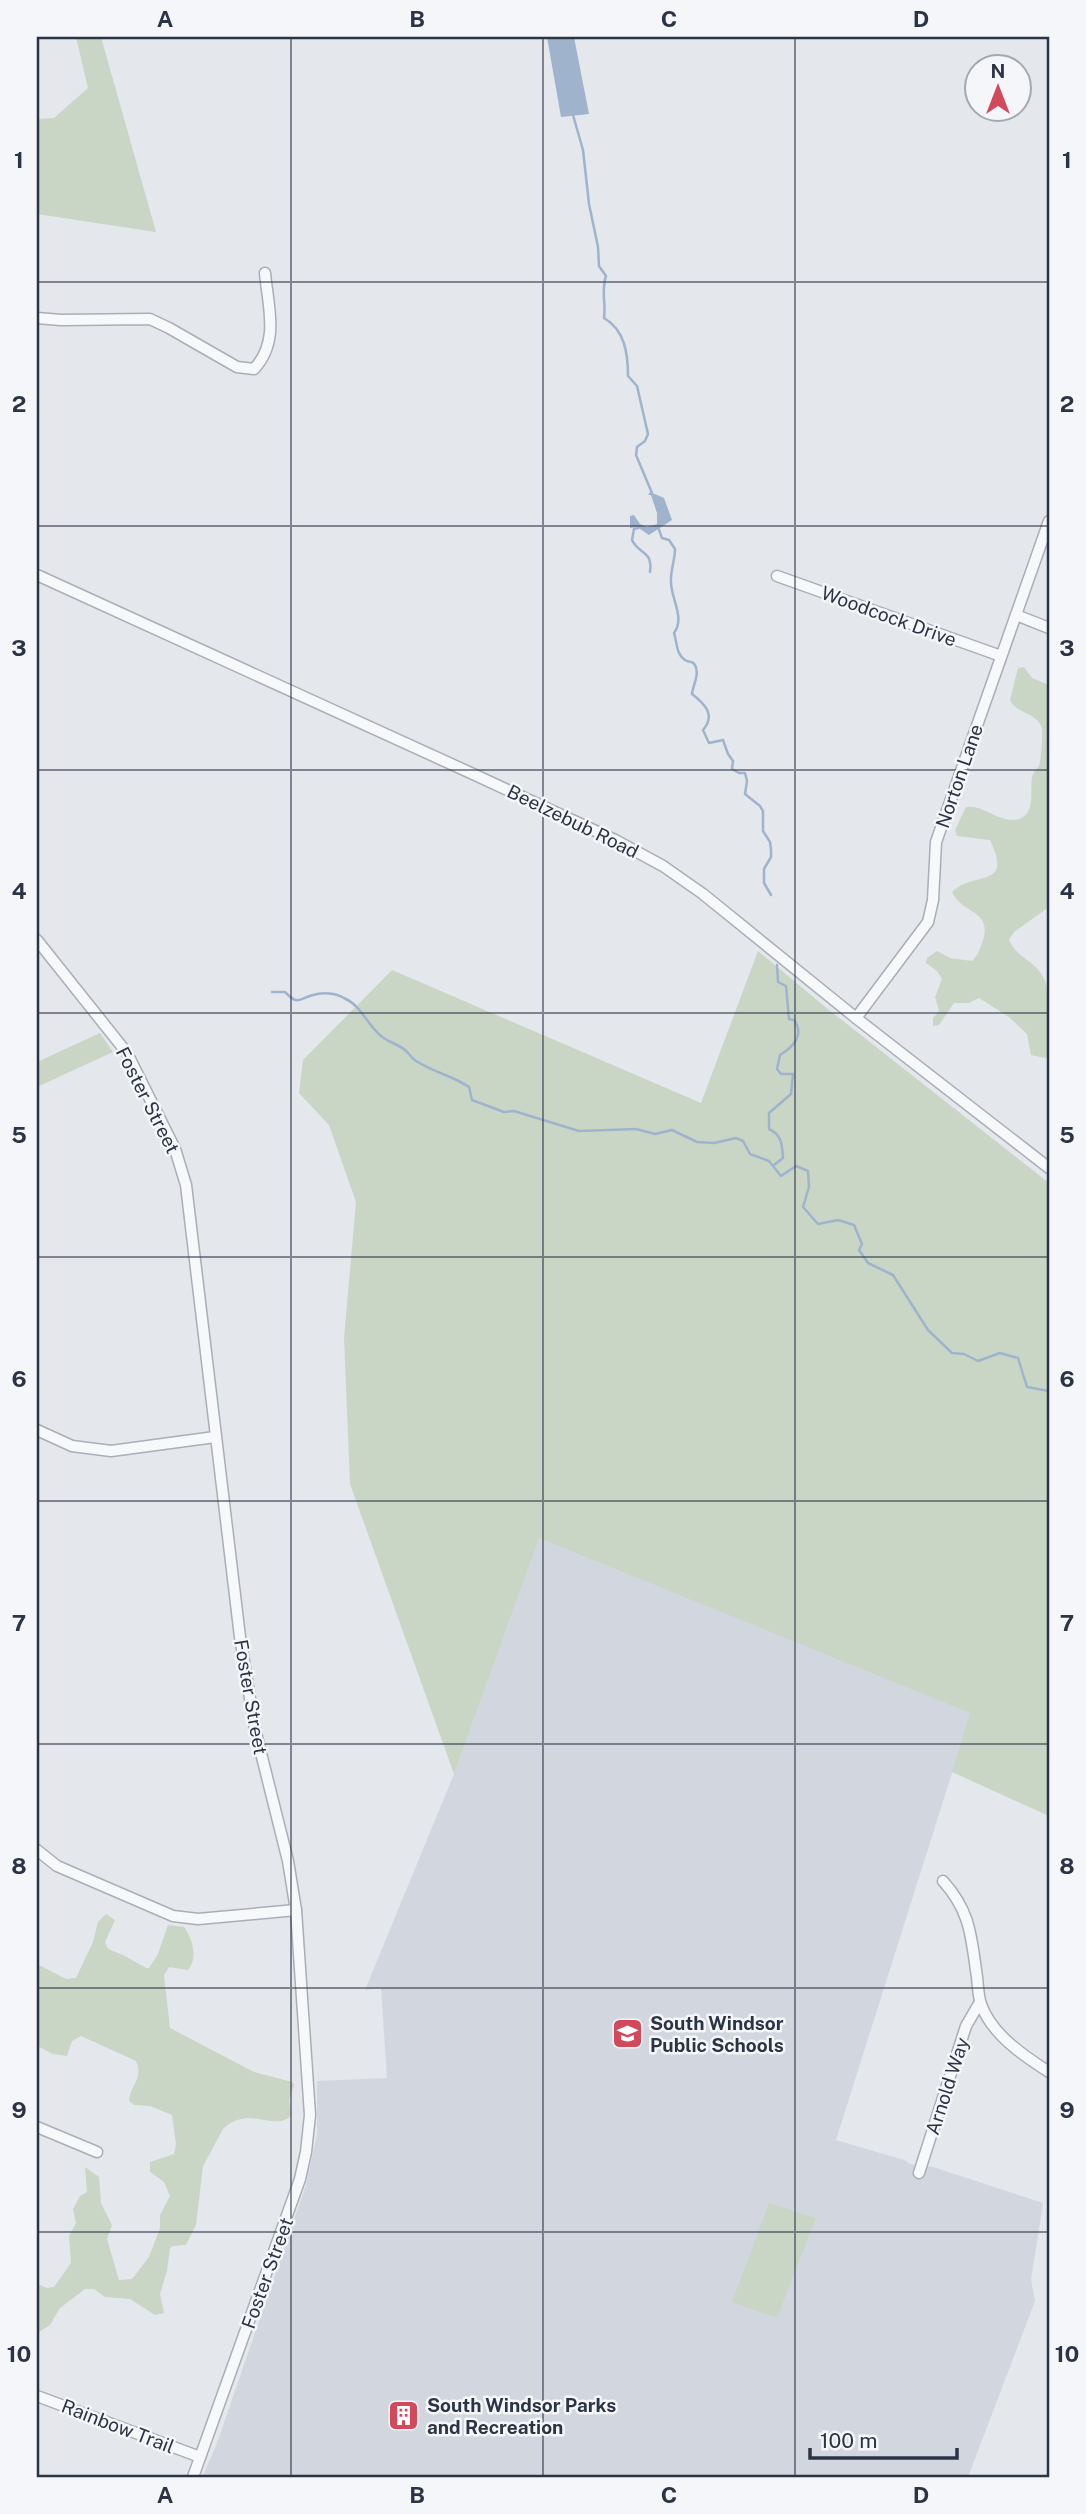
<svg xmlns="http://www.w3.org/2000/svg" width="1086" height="2514" viewBox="0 0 1086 2514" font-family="'Public Sans',sans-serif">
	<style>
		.built { fill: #d2d6de }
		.green { fill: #c9d6c5 }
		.water { fill: #9fb4cc }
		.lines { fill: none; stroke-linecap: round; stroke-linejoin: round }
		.stream { stroke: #9fb4cc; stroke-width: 2.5 }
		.minor-casing { stroke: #a9aeb7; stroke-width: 13 }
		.minor { stroke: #f7f8fa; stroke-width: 10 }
		.grid { fill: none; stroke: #2b3445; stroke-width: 2; stroke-opacity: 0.55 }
		.labels { text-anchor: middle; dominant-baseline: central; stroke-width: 5; stroke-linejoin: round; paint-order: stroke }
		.street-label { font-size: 19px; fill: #2b3445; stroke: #f4f6f9 }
		.poi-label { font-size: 19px; font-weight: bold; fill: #2b3445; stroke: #f4f6f9; text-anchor: start }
		.neatline { fill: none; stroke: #2b3445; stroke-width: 2.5 }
		.grid-label { font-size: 23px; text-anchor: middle; font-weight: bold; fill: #2b3445 }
	</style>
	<rect width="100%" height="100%" fill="#e4e7ec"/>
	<path class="built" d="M539,1537L971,1713L836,2140L904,2160L910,2164L933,2167L1043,2203L1031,2280L1035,2301L968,2477H202L216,2446L306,2185L317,2135V2081L387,2078L381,1988L365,1990L454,1774Z"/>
	<g class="green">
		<path d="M76,37H101L156,232L37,214V119L54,118L88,88Z"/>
		<path d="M1024,667L1032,678L1049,685V907L1014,932L1009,940C1017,957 1030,959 1040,972C1056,995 1049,1031 1049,1059L1031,1055L1027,1034L1009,1017L979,998L969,1003H954L939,1025L933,1026V1018L939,1011L935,997L942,979L937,971L926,963L927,958L937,951L950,958L972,961C977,956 978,953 981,946C996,909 962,915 952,892C973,870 1014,890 990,840L957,836L955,830L966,807C984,804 1001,825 1019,819C1038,812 1028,787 1033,774C1034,771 1037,769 1039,766C1041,761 1043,733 1042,728C1037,712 1016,714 1010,700L1018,668Z"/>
		<path d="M758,951L824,1006L1049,1183V1816L952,1772L970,1713L539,1538L454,1774L350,1484L344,1338L356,1202L329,1125L299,1093L303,1060L392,970L701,1103Z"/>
		<path d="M100,1033L113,1052L37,1087V1062Z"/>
		<path d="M106,1914L115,1920L105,1942L108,1949L125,1956L146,1968H149L158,1954L168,1925L184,1927C193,1939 198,1959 188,1970L169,1967L164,1975L170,2028L254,2072L292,2082L294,2085L289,2100L291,2115C277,2133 248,2104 223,2129L203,2166L196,2225L186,2245L172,2246L170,2248L167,2271L160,2294L164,2313L155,2315L130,2299L105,2297L94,2289H85L60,2308L50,2325L37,2333V2284L47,2288L54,2287L71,2263L69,2236L76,2223L73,2209L80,2196L87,2192L85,2167L99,2177L101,2203L112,2225L107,2239L119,2280L132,2279L149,2257L160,2228V2215L170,2196L164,2182L150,2172V2162L174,2154L176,2144L172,2115L150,2106L134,2105L129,2101C130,2084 144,2080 136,2061L81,2036L72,2041L67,2056L53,2054L37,2046V1964L66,1979L76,1978L93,1942L98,1922Z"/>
		<path d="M769,2203L816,2218L777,2318L732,2302Z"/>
	</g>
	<g class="water">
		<path d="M547,37H574L589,114L561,117Z"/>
		<path d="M650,492L664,498L672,520L649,535L637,527L630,528V516L634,515L640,524L647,527L657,524V513L651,495H648Z"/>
	</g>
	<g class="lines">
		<g class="stream">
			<path d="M573,115L583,150L589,204L598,247L599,266L606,276C601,290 606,303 604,318C625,330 628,354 628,376L637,386L648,434L645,441L637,447L636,455L652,493"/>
			<path d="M658,527L662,538L669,540L675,549C675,560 670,572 671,583C672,601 685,618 674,633C677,642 676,654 685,660C690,663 692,660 695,665C700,675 693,684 692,694C705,704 716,715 703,730L709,743L723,740L728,754L733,761L732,769L739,773H745L747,781L745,794L760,806L763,811V831L770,842L771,850V857L764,869V883L771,895"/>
			<path d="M638,528L634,529L632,540C639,555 653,550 650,572"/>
			<path d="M272,992H285C299,1006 297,999 313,995C322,992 336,993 344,998C362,1006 367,1025 381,1036C388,1042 398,1044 405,1050C409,1053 411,1058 416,1061C433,1072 453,1076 469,1087L472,1100L504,1112L514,1111L579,1131L636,1129L655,1134L672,1130L697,1142L714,1143L736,1138L743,1141L750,1154L769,1161L781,1176L796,1166L808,1171L809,1187L803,1207L818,1224L838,1220L854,1225L862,1244L859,1250L868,1263L893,1275L928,1330L952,1353L964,1354L978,1361L1000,1353L1018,1358L1027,1387L1049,1391"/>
			<path d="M774,1165L783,1158C782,1145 782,1135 769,1129V1113L791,1094L793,1074H781L777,1069L780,1055C793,1047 805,1035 794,1020L789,1019L786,986L778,982L777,965"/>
		</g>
		<defs>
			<g id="minor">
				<path d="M37,318L61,320L150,319L169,328L237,367L254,369C280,341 268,307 265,273"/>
				<path d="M37,575L473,774L615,840L663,866L703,894L856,1018L1049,1168"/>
				<path d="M777,576L1001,656"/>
				<path d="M1016,615L1049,628"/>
				<path d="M37,940L127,1053L175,1149L186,1185L240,1637L255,1729L288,1861L296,1910L310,2115L306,2152L300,2179L193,2477"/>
				<path d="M856,1018L928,922L933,900L936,842L1049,521"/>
				<path d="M37,1430L72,1446L111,1451L215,1437"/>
				<path d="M37,1850L57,1866L173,1916L198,1919L296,1910"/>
				<path d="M943,1881C971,1912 971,1937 977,1977C978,1985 978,1996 981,2004C991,2034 1024,2056 1049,2072"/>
				<path d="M37,2127L97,2152"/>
				<path d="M919,2173L966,2026L980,2002"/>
				<path d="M37,2396L200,2457"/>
			</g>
		</defs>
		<use href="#minor" class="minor-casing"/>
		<use href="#minor" class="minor"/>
	</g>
	<path class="grid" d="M291,37V2477M543,37V2477M795,37V2477M37,282H1049M37,526H1049M37,770H1049M37,1013H1049M37,1257H1049M37,1501H1049M37,1744H1049M37,1988H1049M37,2232H1049"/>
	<defs>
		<symbol id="school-square" viewBox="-11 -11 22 22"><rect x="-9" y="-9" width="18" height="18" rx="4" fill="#d1495b" stroke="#f4f6f9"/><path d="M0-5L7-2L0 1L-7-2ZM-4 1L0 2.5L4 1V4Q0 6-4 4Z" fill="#fff"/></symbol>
		<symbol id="building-square" viewBox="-11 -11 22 22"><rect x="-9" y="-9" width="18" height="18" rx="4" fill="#d1495b" stroke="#f4f6f9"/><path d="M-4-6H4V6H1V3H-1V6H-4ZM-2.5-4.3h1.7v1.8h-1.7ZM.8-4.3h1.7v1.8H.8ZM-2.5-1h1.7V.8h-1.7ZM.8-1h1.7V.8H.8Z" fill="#fff"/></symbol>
	</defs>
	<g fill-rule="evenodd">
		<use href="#school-square" x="610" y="2016" width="35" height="35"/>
		<use href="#building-square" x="386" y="2398" width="35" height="35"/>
	</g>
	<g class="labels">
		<g class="street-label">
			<text transform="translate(889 616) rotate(20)">Woodcock Drive</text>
			<text transform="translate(959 776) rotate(-71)">Norton Lane</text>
			<text transform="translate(573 821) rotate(26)">Beelzebub Road</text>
			<text transform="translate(148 1100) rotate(63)">Foster Street</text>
			<text transform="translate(251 1697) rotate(80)">Foster Street</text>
			<text transform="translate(947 2086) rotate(-72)">Arnold Way</text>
			<text transform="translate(267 2273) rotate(-70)">Foster Street</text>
			<text transform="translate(118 2426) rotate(21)">Rainbow Trail</text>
		</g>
		<g class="poi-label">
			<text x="650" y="2023">South Windsor<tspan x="650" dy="22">Public Schools</tspan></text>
			<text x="427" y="2405">South Windsor Parks<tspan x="427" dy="22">and Recreation</tspan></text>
		</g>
	</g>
	<rect width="1086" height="2514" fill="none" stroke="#f4f6f9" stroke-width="77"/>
	<g transform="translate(998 88)"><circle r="33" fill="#f4f6f9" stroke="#a4a8b1" stroke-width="2"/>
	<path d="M0-5L12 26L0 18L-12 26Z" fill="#d1495b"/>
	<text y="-10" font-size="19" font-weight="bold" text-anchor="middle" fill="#2b3445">N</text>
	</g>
	<path d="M810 2448v10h147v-10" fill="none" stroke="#2b3445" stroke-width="3.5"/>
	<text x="820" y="2448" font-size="21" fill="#2b3445" stroke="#f4f6f9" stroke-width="5" paint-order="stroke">100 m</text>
	<rect x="38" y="38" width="1010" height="2438" class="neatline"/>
	<g class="grid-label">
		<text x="165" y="27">A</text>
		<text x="417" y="27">B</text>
		<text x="669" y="27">C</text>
		<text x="921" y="27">D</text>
		<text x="19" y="168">1</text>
		<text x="1067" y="168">1</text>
		<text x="19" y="412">2</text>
		<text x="1067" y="412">2</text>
		<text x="19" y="656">3</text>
		<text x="1067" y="656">3</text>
		<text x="19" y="899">4</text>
		<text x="1067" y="899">4</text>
		<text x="19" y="1143">5</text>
		<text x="1067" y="1143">5</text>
		<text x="19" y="1387">6</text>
		<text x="1067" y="1387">6</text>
		<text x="19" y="1631">7</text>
		<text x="1067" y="1631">7</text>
		<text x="19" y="1874">8</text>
		<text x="1067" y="1874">8</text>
		<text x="19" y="2118">9</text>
		<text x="1067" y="2118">9</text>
		<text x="19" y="2362">10</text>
		<text x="1067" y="2362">10</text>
		<text x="165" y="2503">A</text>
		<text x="417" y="2503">B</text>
		<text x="669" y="2503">C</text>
		<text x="921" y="2503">D</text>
	</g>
</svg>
